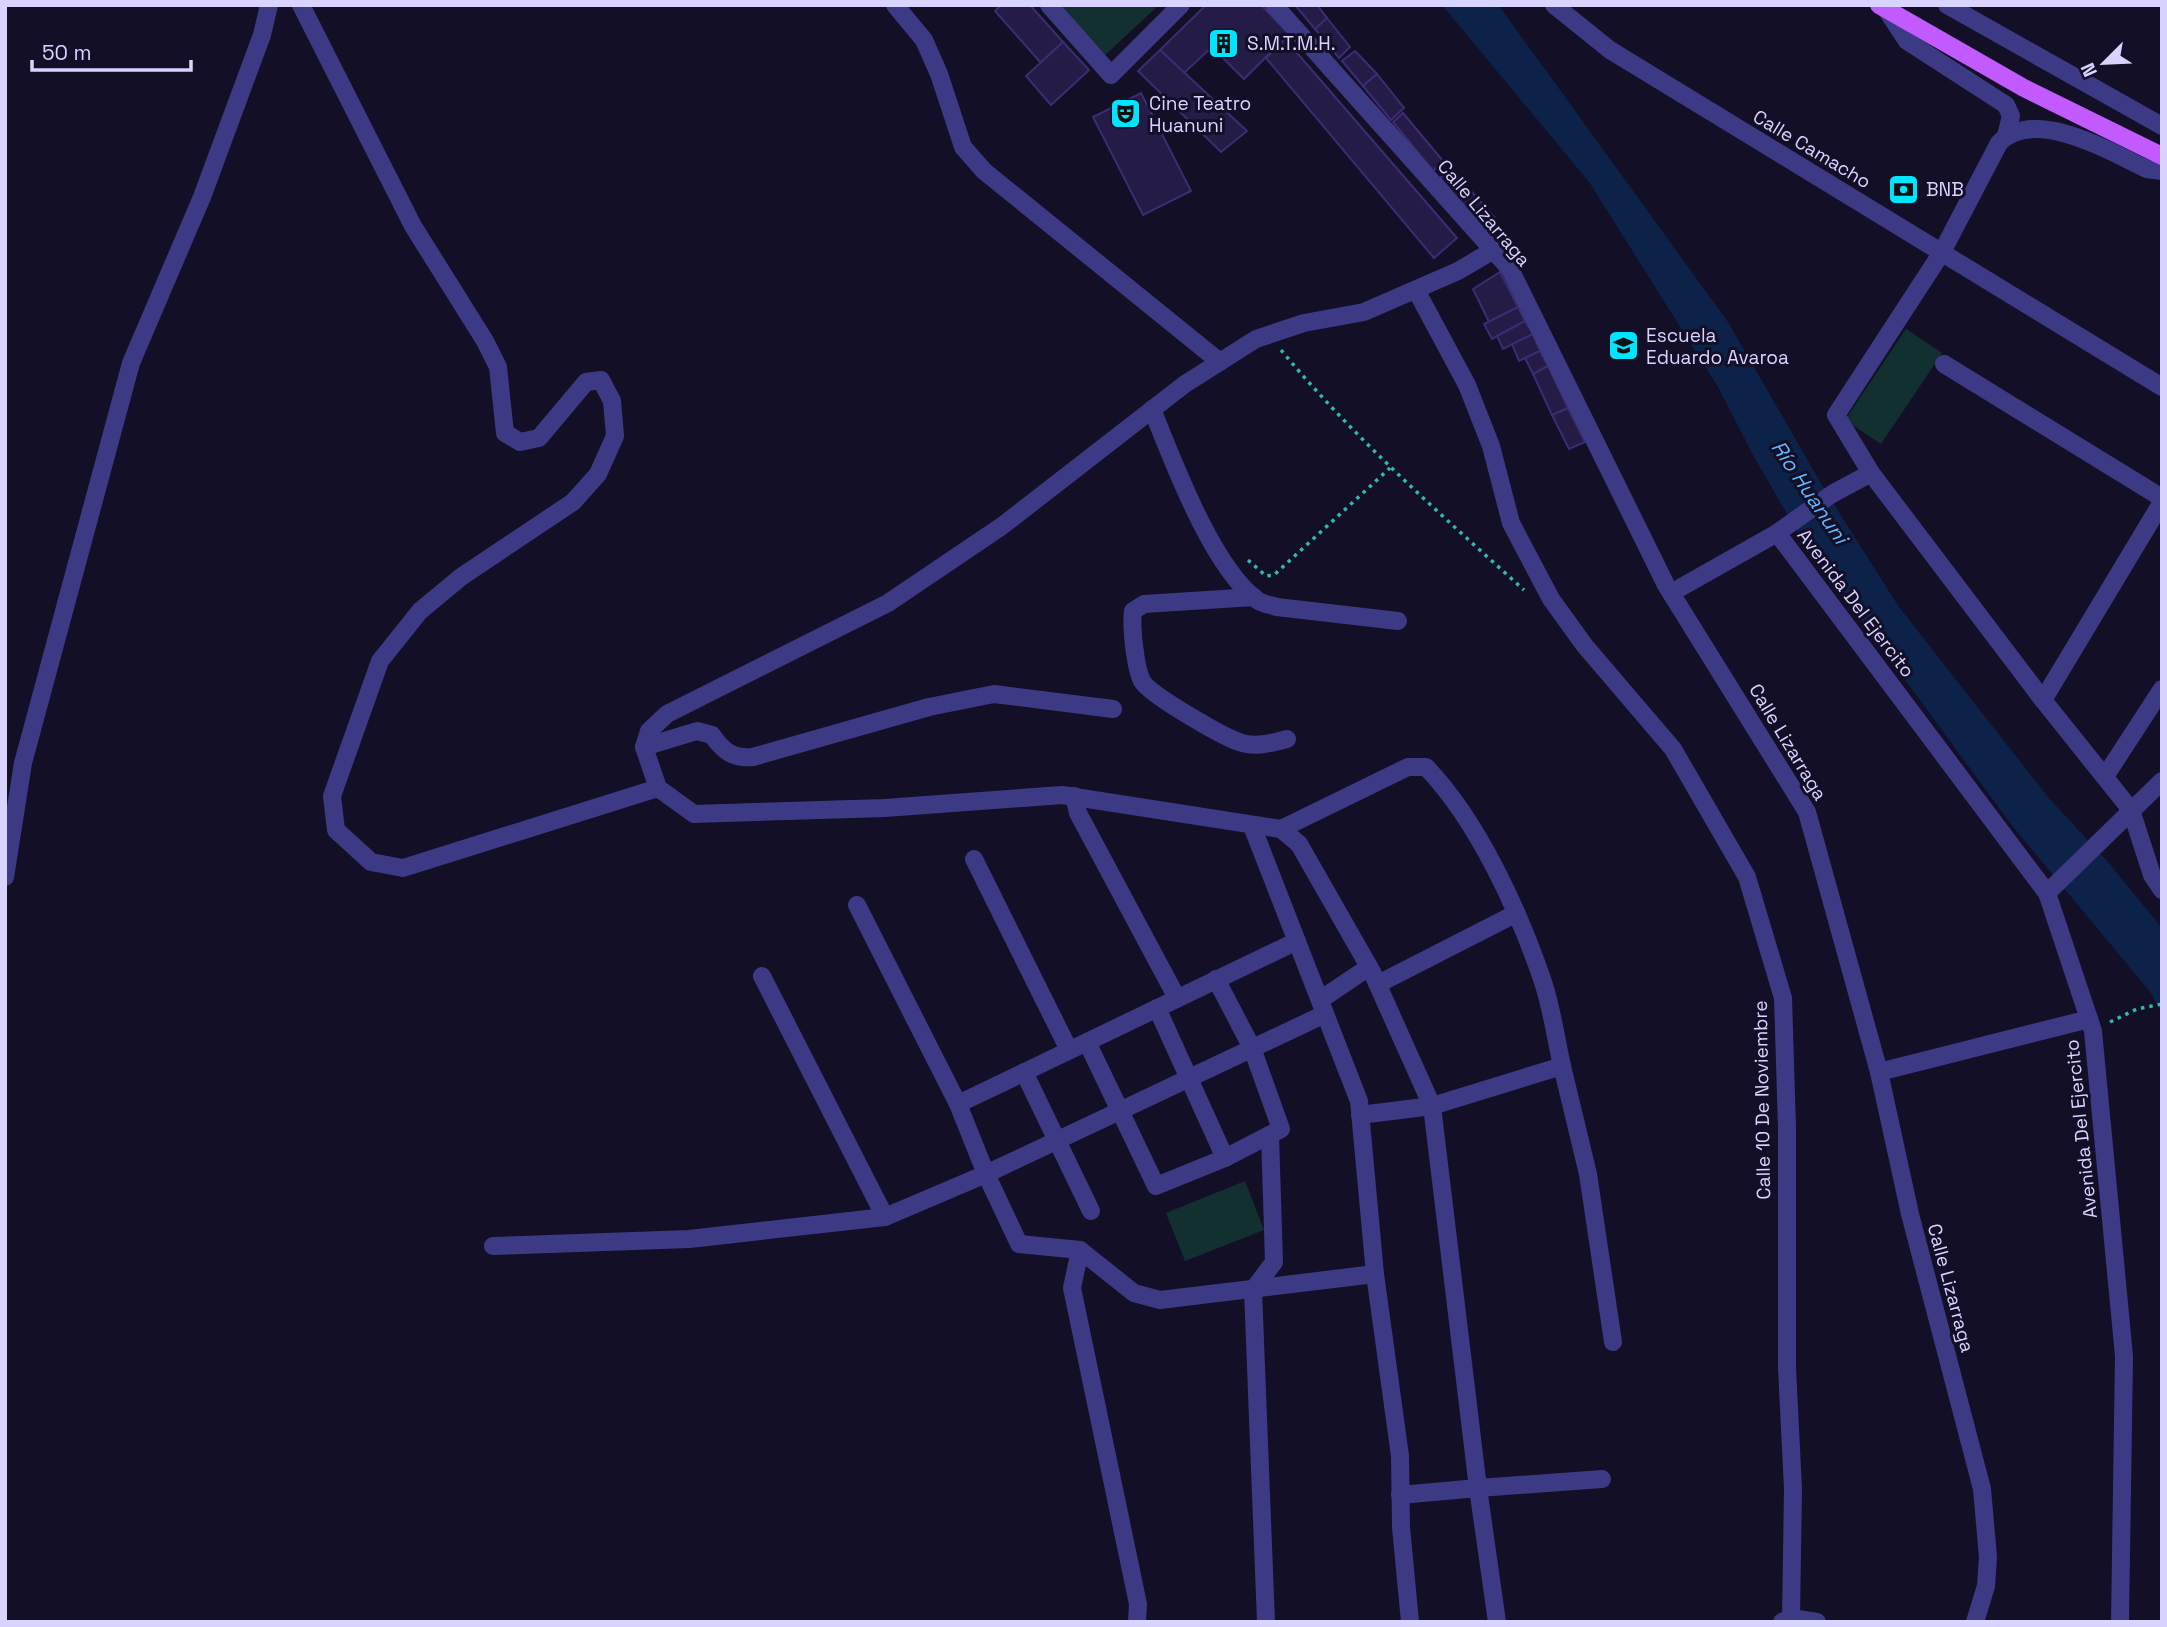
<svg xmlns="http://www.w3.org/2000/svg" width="2167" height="1627" viewBox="0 0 2167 1627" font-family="'Space Grotesk',sans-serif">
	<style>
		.green { fill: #12302f }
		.water { fill: #0c2248 }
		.building { fill: #241b47; stroke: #3b2d73; stroke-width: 2 }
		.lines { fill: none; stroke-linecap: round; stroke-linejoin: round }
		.path { stroke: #2fb8b0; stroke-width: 3.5; stroke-dasharray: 3.5 5; stroke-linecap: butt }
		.minor { stroke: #3d3a85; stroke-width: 18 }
		.major { stroke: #c25bff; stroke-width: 18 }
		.labels { text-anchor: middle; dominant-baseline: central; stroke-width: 6; stroke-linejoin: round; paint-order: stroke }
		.poi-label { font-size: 19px; fill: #d9d4ff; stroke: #130f26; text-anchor: start }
		.street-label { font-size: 19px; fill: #d9d4ff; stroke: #130f26 }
		.water-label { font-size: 21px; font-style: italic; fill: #62b6ff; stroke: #130f26 }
	</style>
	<rect width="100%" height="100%" fill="#130f26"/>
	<g class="green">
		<path d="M1060,5H1159L1104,56Z"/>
		<path d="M1906,329L1942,353L1881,444L1845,420Z"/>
		<path d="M1245,1181L1264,1230L1185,1261L1166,1213Z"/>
	</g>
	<path class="water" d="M1442,5H1498L1502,10L1728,322L1823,487L1899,607L2048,797L2108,862L2162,928V1014L2151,993L2010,823L1801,538L1753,455L1718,387L1589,182Z"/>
	<g class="building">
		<path d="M1001,5H1030L1063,42L1041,63L995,11Z"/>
		<path d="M1206,5H1261L1289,34L1244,79L1212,47L1184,73L1160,50Z"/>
		<path d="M1295,5H1317L1327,18L1315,29Z"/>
		<path d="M1327,18L1350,47L1339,58L1315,29Z"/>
		<path d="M1285,39L1457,238L1434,258L1266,58Z"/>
		<path d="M1063,42L1089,70L1051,105L1026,76Z"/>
		<path d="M1160,50L1247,131L1221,152L1138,71Z"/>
		<path d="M1355,51L1377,74L1363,86L1342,61Z"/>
		<path d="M1377,74L1404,108L1391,120L1363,86Z"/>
		<path d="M1141,93L1191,191L1143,215L1093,117Z"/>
		<path d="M1403,113L1443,161L1433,171L1393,122Z"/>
		<path d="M1451,168L1495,218L1483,229L1440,178Z"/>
		<path d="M1500,272L1518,307L1489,322L1473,289Z"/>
		<path d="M1518,307L1525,321L1492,339L1484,324Z"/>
		<path d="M1525,321L1533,334L1503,349L1497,336Z"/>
		<path d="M1533,334L1540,351L1519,361L1512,344Z"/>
		<path d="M1540,351L1548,366L1533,374L1525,358Z"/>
		<path d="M1548,366L1568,408L1552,415L1533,374Z"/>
		<path d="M1568,408L1585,442L1569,449L1552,415Z"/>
	</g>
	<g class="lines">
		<g class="path">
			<path d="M1281,350C1354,438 1439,513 1524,590"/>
			<path d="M1248,560L1266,576L1274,575L1390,468"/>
			<path d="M2110,1022L2137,1009L2162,1004"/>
		</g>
		<g class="minor">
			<path d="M301,5L413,226L485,341L498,367L505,433L520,442L539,438L586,382L601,380L612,401L615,436L598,474L573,502L461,577L420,611L380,661L332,796L336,830L371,862L403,868L658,788"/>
			<path d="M895,5L924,40L939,74L963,147L984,171L1220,362"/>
			<path d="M1049,5L1111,75L1181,5"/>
			<path d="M1274,5L1510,269L1666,585L1807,812L1879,1072L1910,1214L1982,1489L1988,1557L1986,1586L1975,1622"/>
			<path d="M1554,5L1610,50L2162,387"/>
			<path d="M1947,5L2162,126"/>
			<path d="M1886,9L1907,41L2006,105L2011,116L2006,136"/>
			<path d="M2162,171L2147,169C2110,152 2035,106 1999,143L1942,252L1836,415L1871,473L2043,700L2131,810L2152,875L2162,890"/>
			<path d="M1492,251L1458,271L1364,312L1304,323L1256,339L1185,384L1002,526L888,603L667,714L649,731L644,747L658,788L694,814L885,808L1062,795L1281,829L1299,844L1372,972L1432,1106L1478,1488L1602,1479"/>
			<path d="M1416,290L1467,385L1491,446L1511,523L1551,599L1585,646L1673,749L1747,877L1783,998L1787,1128V1368L1793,1489L1791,1618L1782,1622"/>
			<path d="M1944,364L2162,498"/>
			<path d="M1152,409C1173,461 1212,567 1257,600C1262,604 1271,605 1277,607L1398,621"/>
			<path d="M1871,473L1832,494L1777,533L2047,893L2093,1031L2124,1356L2120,1622"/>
			<path d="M1671,593L1777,533"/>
			<path d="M1254,597L1144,604L1133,611C1131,626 1135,667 1142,681C1150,695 1222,736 1239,742C1254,748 1272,743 1287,739"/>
			<path d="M2043,700L2162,502"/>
			<path d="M644,747L697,731L712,735C723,751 733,759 753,757L929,707L994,694L1113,709"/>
			<path d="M2106,775L2162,689"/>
			<path d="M1074,796L1078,813L1177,998"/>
			<path d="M1252,826L1359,1101L1375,1274L1400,1456L1401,1527L1410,1622"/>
			<path d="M1281,829L1408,767H1426C1478,821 1519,911 1543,982C1552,1009 1556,1039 1562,1066"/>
			<path d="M974,859L1069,1050"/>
			<path d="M5,877L23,763L131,363L202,197L262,35L269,5"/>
			<path d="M2047,893L2162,781"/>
			<path d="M857,905L958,1104"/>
			<path d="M1297,941L958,1104L986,1174L1019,1244L1080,1250L1134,1293L1160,1300L1375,1274"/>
			<path d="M762,976L885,1217"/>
			<path d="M1378,984L1515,914"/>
			<path d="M1320,1000L1369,967"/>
			<path d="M1157,1008L1225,1158"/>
			<path d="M1087,1042L1156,1186L1225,1158L1281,1129L1252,1048L1216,979"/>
			<path d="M1024,1072L1091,1211"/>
			<path d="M1879,1072L2089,1019"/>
			<path d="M1360,1115L1432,1106L1562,1066L1588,1174L1613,1342"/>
			<path d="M493,1246L689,1239L885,1217L986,1174L1325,1014"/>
			<path d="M1080,1250L1072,1288L1138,1604L1137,1622"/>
			<path d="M1400,1495L1478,1488L1497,1622"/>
			<path d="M1791,1618L1817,1622"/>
			<path d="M1266,1622L1253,1290L1274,1262L1270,1135"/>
		</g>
		<path class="major" d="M1879,5L2024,88L2162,156"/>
	</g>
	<defs>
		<symbol id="building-square" viewBox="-11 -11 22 22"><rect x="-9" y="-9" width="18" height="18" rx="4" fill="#00e5ff" stroke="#130f26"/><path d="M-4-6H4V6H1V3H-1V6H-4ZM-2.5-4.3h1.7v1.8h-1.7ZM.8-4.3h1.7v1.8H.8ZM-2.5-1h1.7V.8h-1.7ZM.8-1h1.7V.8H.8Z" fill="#111"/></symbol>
		<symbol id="theatre-square" viewBox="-11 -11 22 22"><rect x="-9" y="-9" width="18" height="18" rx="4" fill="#00e5ff" stroke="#130f26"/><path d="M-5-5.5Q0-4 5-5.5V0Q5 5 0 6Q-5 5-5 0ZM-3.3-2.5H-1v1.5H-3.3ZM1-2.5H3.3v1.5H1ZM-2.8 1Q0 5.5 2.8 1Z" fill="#111"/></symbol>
		<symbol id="bank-square" viewBox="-11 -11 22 22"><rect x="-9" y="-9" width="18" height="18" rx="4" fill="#00e5ff" stroke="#130f26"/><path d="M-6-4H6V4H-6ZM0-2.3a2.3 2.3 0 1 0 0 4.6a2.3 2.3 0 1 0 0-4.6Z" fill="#111"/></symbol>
		<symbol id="school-square" viewBox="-11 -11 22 22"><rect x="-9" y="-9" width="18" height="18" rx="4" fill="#00e5ff" stroke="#130f26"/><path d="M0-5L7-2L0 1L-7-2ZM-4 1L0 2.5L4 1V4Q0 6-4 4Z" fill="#111"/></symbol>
	</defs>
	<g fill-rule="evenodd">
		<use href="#building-square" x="1206" y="26" width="35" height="35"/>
		<use href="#theatre-square" x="1108" y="96" width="35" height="35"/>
		<use href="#bank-square" x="1886" y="172" width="35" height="35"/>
		<use href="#school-square" x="1606" y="328" width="35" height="35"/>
	</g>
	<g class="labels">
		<g class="poi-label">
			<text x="1247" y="43">S.M.T.M.H.</text>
			<text x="1149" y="103">Cine Teatro<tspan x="1149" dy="22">Huanuni</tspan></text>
			<text x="1926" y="189">BNB</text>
			<text x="1646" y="335">Escuela<tspan x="1646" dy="22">Eduardo Avaroa</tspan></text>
		</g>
		<g class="street-label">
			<text transform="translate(1812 149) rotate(31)">Calle Camacho</text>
			<text transform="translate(1484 213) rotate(50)">Calle Lizarraga</text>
			<text transform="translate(1856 603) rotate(53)">Avenida Del Ejercito</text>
			<text transform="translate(1788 742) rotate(59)">Calle Lizarraga</text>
			<text transform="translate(1762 1100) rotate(-91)">Calle 10 De Noviembre</text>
			<text transform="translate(2081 1129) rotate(-96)">Avenida Del Ejercito</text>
			<text transform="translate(1951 1288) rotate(75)">Calle Lizarraga</text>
		</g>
		<g class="water-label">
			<text transform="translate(1810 492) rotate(56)">Río Huanuni</text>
		</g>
	</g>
	<rect width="2167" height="1627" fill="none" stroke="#d9d4ff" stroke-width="14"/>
	<g transform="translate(2104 63) rotate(246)" stroke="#130f26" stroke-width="5" paint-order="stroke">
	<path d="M0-5L12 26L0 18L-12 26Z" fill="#d9d4ff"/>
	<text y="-10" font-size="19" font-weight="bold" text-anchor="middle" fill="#d9d4ff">N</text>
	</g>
	<path d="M32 60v10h159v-10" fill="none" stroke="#d9d4ff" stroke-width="3.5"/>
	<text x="42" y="60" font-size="21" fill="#d9d4ff" stroke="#130f26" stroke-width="5" paint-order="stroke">50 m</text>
</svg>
